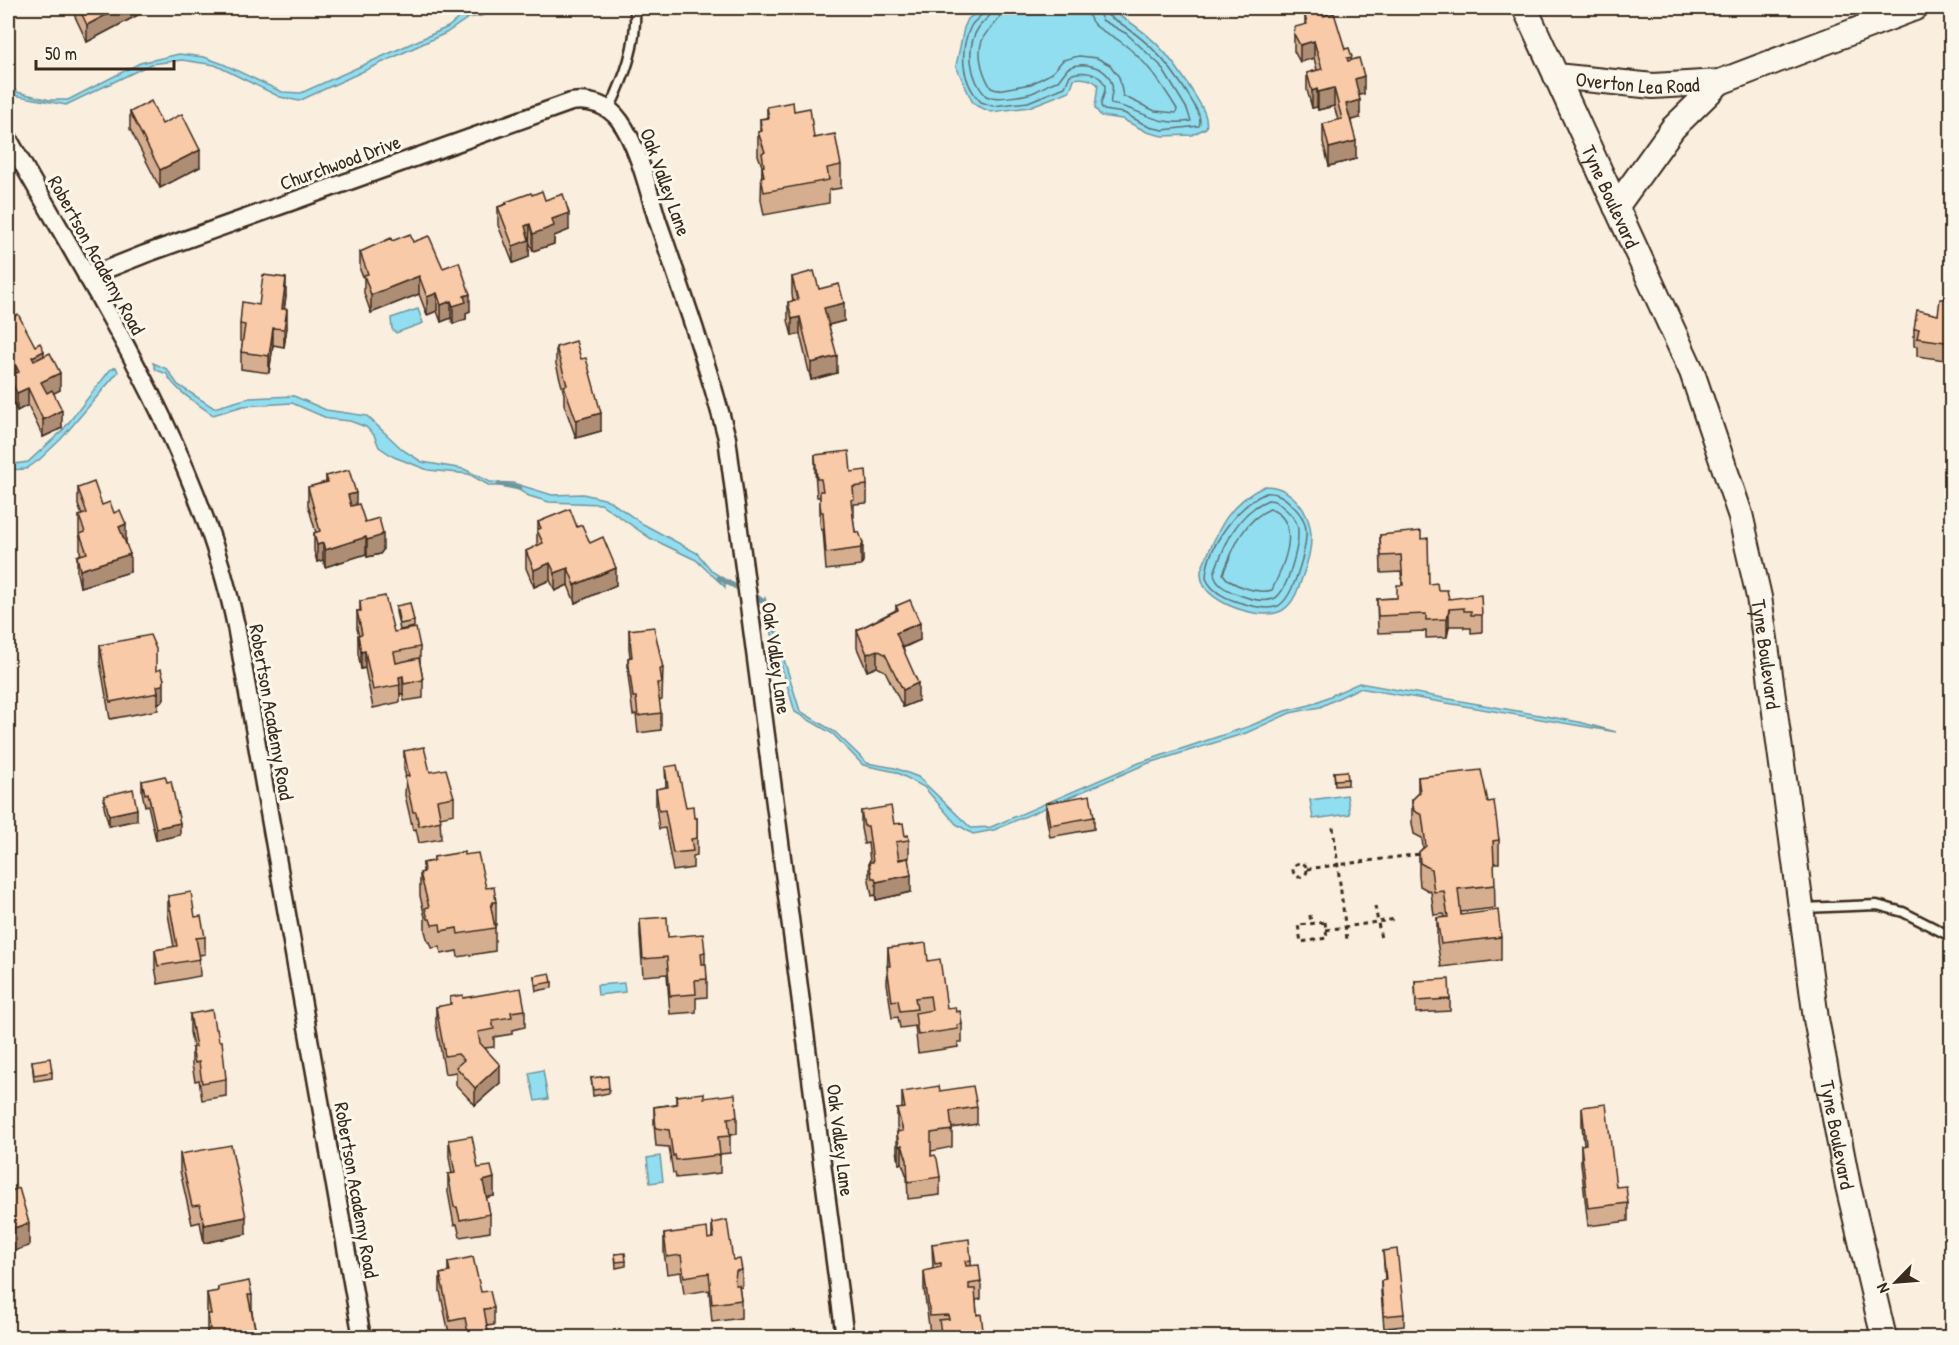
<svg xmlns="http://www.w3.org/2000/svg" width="1959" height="1345" viewBox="0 0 1959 1345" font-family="'Patrick Hand',sans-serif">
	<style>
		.water { fill: #91def1; stroke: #6f969d; stroke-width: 1.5 }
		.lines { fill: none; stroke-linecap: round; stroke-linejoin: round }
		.shore { stroke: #5d7272; stroke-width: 1.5 }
		.stream { stroke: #6f969d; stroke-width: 5 }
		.lane-casing { stroke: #3b2a1e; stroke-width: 13 }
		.street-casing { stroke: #3b2a1e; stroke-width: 21 }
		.secondary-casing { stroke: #3b2a1e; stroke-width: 28 }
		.path { stroke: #3b2a1e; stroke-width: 3; stroke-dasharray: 4.5 4.5; stroke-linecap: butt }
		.lane { stroke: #fbf7ec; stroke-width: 8 }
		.street { stroke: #fbf7ec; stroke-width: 16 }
		.secondary { stroke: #fbf7ec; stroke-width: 24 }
		.wall { fill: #d5ae90; stroke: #3b2a1e; stroke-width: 1.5 }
		.shaded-wall { fill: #ae8d75; stroke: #3b2a1e; stroke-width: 1.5 }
		.building { fill: #f8caa7; stroke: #3b2a1e; stroke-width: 1.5 }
		.labels { text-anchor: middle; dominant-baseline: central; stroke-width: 6; stroke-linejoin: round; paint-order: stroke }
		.street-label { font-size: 20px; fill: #3b2a1e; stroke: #fbf7ec }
	</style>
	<rect width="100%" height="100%" fill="#faeede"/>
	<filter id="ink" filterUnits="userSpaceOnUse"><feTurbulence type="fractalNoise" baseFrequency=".0167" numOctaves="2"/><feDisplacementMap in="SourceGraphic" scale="12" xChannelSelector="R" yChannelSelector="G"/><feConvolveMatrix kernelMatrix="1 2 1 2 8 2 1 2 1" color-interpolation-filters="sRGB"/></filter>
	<g filter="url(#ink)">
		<g class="water">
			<path d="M487,8H499L481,16L468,18L446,33L299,101L280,97L215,65L182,60L151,64L66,105L8,94V84L17,92L50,100H68L140,63L179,54L204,57L223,64L282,92L301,93L448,27L465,13Z"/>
			<path d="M983,8H1105C1148,29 1170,54 1194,94C1200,104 1209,116 1206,128L1192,135L1162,136L1147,132L1122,119L1101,116L1095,108L1098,85C1093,79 1082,77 1074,79L1070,91L1029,107L991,112L977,106L972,101L956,66L964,28L968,19Z"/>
			<path d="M418,309L423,323L396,333L392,329L391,318Z"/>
			<path d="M153,363L167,369L178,385L214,408L249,398L294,396L326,410L367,416L403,450L422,462L464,469L490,482L513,483L552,495L583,494L608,500L643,524L697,553L713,572L724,579L725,587L696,560L650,538L601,504L549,502L529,496L512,486H490L469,474L428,470L394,457L379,447L374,435L366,427L350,421L329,419L292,403L243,406L213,415C198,404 174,390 167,374L156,370Z"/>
			<path d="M116,367L118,372L61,439L39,460L26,469L8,470V465L28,462L62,431L110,370Z"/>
			<path d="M1265,486C1277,486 1285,490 1294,498C1318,522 1313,549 1302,578C1298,589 1294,603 1283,610C1268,619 1241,611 1226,604C1211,596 1200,588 1201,570C1217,533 1226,504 1265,486Z"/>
			<path d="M765,598L800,711L835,732L867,763L895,768L918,777L971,828L991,827L1139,763L1250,726L1285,711L1310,705L1359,683L1579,722L1616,732L1359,688L1320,707L1290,713L1246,733L1146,764L994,830L973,834L956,824L924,787L896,772L863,765L833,734L795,712L763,603Z"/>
			<path d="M1347,795L1350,814L1313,819L1310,800Z"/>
			<path d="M624,983L625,992L598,995L597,985Z"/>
			<path d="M543,1070L548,1099L535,1101L529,1073Z"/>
			<path d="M660,1156L663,1181L650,1183L647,1158Z"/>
		</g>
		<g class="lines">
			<g class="shore">
				<path d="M985,8C984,16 975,19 971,26C959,50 961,82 981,102L993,106L1028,102L1065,87L1070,75C1080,70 1101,72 1105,86C1106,93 1101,99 1101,106L1104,110L1124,113L1149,127L1163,130L1199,126C1203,117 1194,105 1189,96C1166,59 1145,37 1107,15L1104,8"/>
				<path d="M992,8C991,18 985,19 979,27C965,47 970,79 986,96C995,100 1022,96 1032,93C1042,89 1048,83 1058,81L1068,68C1083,61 1108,66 1112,85C1114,92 1109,98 1111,104C1143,109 1154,127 1191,121L1187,109L1160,65L1127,34L1102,20L1097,8"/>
				<path d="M1001,8C1001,19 996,23 988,31C973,47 982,73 991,88L997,90L1031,84L1052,73L1063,60L1079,56L1097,58L1110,65L1119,77L1123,96L1155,111L1176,113L1177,109C1161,83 1146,60 1121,42C1107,31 1088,29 1088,8"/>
				<path d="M1266,493C1276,492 1283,496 1290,503C1298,511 1305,518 1306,530C1307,547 1294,598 1278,606C1265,611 1250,605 1238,602C1225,598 1211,591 1206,578C1207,546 1238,505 1266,493Z"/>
				<path d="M1268,500C1275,500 1279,503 1284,508C1291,514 1298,521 1298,531C1299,545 1287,595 1273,599C1263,603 1247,598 1237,594C1227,590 1215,585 1214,573C1225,544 1237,513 1268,500Z"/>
				<path d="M1270,509C1304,522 1283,567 1272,590C1260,594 1230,586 1223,574C1233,549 1243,520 1270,509Z"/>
			</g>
			<g class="stream">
				<path d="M499,484L519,488"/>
				<path d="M719,578L742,590"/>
				<path d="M751,594C770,603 772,610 776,630"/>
			</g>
			<defs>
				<g id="lane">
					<path d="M609,110C625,76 637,46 635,8"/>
					<path d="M1803,908L1877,905L1903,912L1952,937"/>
				</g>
				<g id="street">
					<path d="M8,138C95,294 199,449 236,626L362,1338"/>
					<path d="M87,277L145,254L571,102C589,99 609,105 620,121C638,146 648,189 657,219C682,291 708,364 727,438L845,1338"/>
				</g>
				<g id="secondary">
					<path id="s1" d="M1525,8L1692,372L1740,514L1759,597L1768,660L1816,1019L1848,1186L1884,1338"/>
					<path id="s2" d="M1556,76L1653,86L1720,82L1915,8"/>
					<path d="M1616,207L1673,128L1720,82"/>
				</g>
			</defs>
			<use href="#lane" class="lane-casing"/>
			<use href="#street" class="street-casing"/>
			<use href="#secondary" class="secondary-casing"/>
			<g class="path">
				<path d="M1333,827L1347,940"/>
				<circle cx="1300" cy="870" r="7"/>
				<path d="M1307,869L1420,854"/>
				<path d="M1375,906L1381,939"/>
				<path d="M1310,915L1311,924"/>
				<path d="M1325,922L1327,938L1301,942L1298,925Z"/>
				<path d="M1326,930L1396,919"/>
			</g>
			<use href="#lane" class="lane"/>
			<use href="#street" class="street"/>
			<use href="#secondary" class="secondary"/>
		</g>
		<g class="wall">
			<path d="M72,8H151L87,42L72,10Z"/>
			<path d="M1305,16H1323L1345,49L1352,60L1364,94L1359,95L1360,118L1351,120L1356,159L1329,166L1323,142V124L1338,120L1334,106L1318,110L1317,107L1312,108L1307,90V73L1317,70L1314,58L1300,62L1294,51V34L1305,24Z"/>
			<path d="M767,107L794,111L814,138L841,165V188L829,190V203L764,215L761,200L762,166L758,155V132H760V119L767,118Z"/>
			<path d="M130,112L162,124L200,167L160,188L130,129Z"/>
			<path d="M532,195L545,200L569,230L554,236V244L533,251L529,241V257L513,263L498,225V207L506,204V202Z"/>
			<path d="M392,241L413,242L443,268L470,311L466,313V319L453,324L451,318L441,322L437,311L427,315L419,294L371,313L364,293V279L360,270V252Z"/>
			<path d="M1952,269V361L1917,356V346H1914V329L1938,315L1945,299Z"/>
			<path d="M792,277L819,289L844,321L829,325L837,373L811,380L800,334L792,336L788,320V302L793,301L792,294Z"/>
			<path d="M286,296L284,309L287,327L284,347L273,345L269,373L241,369V352L243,342L240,341V324L259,305Z"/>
			<path d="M8,320L35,346L60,390L53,393L62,428L43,437L28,405L17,411L9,395Z"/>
			<path d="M556,347L601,431L576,438L564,404V394L556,364Z"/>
			<path d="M1947,417H1952L1950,458L1947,441Z"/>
			<path d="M815,455L851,472L867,485V503L854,504V517H853L855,532H859L863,561L861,566L826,570L823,529L821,530L820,522V497H817L815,472Z"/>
			<path d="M326,476L356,505L365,522L383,550L380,554L367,557L366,554L325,567L323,560L317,562L314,551V533H316L308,505V487L326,482Z"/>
			<path d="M78,488L102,505L126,542L130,572L80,587L77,573V556L81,554L80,552V538L79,534V516L82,515L78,505Z"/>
			<path d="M538,522L577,527L590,543L616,585L575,603L568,585L555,591L550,580L534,587L526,568V551L537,546V530L538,529Z"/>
			<path d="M1380,535L1421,539L1429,584L1449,599L1482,615V632L1471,633V628H1464V626H1449L1447,637L1426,638V631L1378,633L1377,599L1397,598L1402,585L1401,572L1381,573Z"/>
			<path d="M360,601L394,632L420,647V664L423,680V698L404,701L403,694H400V702L373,708L365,668L361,669L358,653V635H359L357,629V611H360Z"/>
			<path d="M396,606L414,621V627L400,630L396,612Z"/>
			<path d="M896,606L920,640L903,648L918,701L903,707L885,671L877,667L867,671L857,648V630L896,610Z"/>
			<path d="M629,630L663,668L662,700L659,701L661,713V730L638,733L636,714L633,715L628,675V658L630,657L629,648Z"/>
			<path d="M100,645L156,671L164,698L162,702L158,703V710L110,719L100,662Z"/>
			<path d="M404,751L430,772L454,797V814L440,817L441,839L419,843L416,829L413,830L405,795L406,777L404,769Z"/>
			<path d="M665,767L686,807L694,818H697V855L693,856V868L673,871L665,828L659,829L656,806V789L666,787Z"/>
			<path d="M1334,772L1348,779V785L1335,786Z"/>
			<path d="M1418,777L1488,802L1499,840V863H1494L1495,908L1461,912V915L1501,937V960L1441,967L1437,941V918L1445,917L1444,914L1434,915L1431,892L1420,886L1419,875V852L1423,848L1422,838L1414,834L1412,823V800L1418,794Z"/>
			<path d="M142,781L180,835L156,840L148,805L145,806L142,792Z"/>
			<path d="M104,796L137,820L109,826L104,807Z"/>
			<path d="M1046,803L1094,817V829L1050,837L1046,815Z"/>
			<path d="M861,811L894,824L909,840V858L899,859L911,892L876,900L875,895L872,896L869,880V862H870L868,843L864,844L861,828Z"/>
			<path d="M464,855L486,888L496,902V925H495V951L458,957L457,951L441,954L440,947L432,948L430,942H428L425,931V917L420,896V873L423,872V863L434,861V857Z"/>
			<path d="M168,896L205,937V954L199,955L200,976L158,984L155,967V950L174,947L168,914Z"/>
			<path d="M640,919L668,937L705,952V964L707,979V997L696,998V1012L670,1014L667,974L643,976L640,936Z"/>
			<path d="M888,948L928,961L947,1008L956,1012L962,1024V1042H958V1047L918,1053L915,1026L900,1028L898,1017L892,1018L887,983Z"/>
			<path d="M534,976L552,982V988L536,991Z"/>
			<path d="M1415,981L1450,999V1011L1416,1013Z"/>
			<path d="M450,997L463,998L525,1010V1027L512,1030V1034L494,1037V1047L485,1048L500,1083L475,1105L456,1085V1072L445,1074L436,1024V1007L450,1005Z"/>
			<path d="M190,1014L215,1029L226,1079V1096L202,1100L199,1080L195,1081L192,1065V1048L193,1047L190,1032Z"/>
			<path d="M32,1061L52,1072V1078L34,1081Z"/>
			<path d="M591,1078L609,1088V1093L593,1096Z"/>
			<path d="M940,1091L977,1107V1124L952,1128V1147L931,1151V1156L940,1177V1195L908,1199L907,1177L902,1163L899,1164L897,1150V1132H898L897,1127V1109H902V1092Z"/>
			<path d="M676,1096L704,1098L737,1117V1134L730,1135V1153L720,1154V1173L676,1178L675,1173H673L669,1147L656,1146L654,1124V1107L676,1104Z"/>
			<path d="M1582,1107L1616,1187L1628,1203V1221L1588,1226L1581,1163V1145H1584L1582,1125Z"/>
			<path d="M449,1140L478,1168L494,1196L486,1197L490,1214V1232L460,1237L457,1224L454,1225L448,1192V1174H452L449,1157Z"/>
			<path d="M180,1154L246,1234L204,1243L200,1222L192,1224L180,1171Z"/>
			<path d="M712,1223L733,1260L742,1270V1287L739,1288L741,1300V1318L712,1322L709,1290L684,1294L681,1272L667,1274L664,1252V1234L708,1239L712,1238Z"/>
			<path d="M932,1244L971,1260V1266L981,1282V1299L976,1300L977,1315L984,1338H939V1333H930L924,1289V1271L933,1269Z"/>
			<path d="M1383,1251L1404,1314V1326L1384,1328L1381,1292V1281L1385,1280Z"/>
			<path d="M615,1254L626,1261V1266L616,1268Z"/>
			<path d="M448,1262L481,1292L494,1308V1325L487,1326L489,1338H466L465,1335L450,1338L440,1291V1274L448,1272Z"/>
			<path d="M218,1287L252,1295V1312L257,1338H207V1293L218,1292Z"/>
		</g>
		<g class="shaded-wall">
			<path d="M119,8H151L87,42V25Z"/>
			<path d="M1314,41V58L1300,62V45Z"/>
			<path d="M1364,76V94L1355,96V79Z"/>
			<path d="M1334,88V106L1318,110V92Z"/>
			<path d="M1317,89V107L1312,108V91Z"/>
			<path d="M1360,100V118L1346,121V104Z"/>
			<path d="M1356,141V159L1329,166V148Z"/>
			<path d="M200,150V167L160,188V170Z"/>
			<path d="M569,213V230L554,236V244L533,251V234L552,219Z"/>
			<path d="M530,224L529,257L513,263V246L525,226Z"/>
			<path d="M419,276V294L371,313V295Z"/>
			<path d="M286,278V296L282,326V309Z"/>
			<path d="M437,293V311L427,315V297Z"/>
			<path d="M470,294V311L466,313V319L453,324V306L464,296Z"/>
			<path d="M451,301V318L441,322V305Z"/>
			<path d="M844,303V321L824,326V308Z"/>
			<path d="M287,309V327L284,347V329Z"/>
			<path d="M800,317V334L792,336V319Z"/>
			<path d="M273,328V345L269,373V356Z"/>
			<path d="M44,351V368L32,375V357Z"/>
			<path d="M837,356V373L811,380V363Z"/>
			<path d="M10,365V379L9,377V383L8,384V366Z"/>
			<path d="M16,366V383L11,381V368Z"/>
			<path d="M60,373V390L41,400V382Z"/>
			<path d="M28,388V405L17,411V393Z"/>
			<path d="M62,410V428L43,437V420Z"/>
			<path d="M601,413V431L576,438V420Z"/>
			<rect x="1950" y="435" width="2" height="23"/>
			<path d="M356,493V510L348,513V495Z"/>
			<path d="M126,524V542L119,544V527Z"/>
			<path d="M383,533V550L380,554L367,557V540Z"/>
			<path d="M366,537V554L325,567V550Z"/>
			<path d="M323,543V560L317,562V545Z"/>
			<path d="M863,543V561L861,566V548Z"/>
			<path d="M130,554V572L80,587V570Z"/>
			<path d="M550,563V580L534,587V570Z"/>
			<path d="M568,568V585L555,591V573Z"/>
			<path d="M616,568V585L575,603V585Z"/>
			<path d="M1449,609V626L1447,637V619Z"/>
			<path d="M920,623V640L896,650V633Z"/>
			<path d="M877,650V667L867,671V654Z"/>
			<path d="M365,651V668L361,669V652Z"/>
			<path d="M403,676V694H400L399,677Z"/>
			<path d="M164,680V698L162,702L158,703V693L157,686Z"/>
			<path d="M918,683V701L903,707V690Z"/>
			<path d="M137,809V820L109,826V815Z"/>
			<path d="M180,823V835L156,840V828Z"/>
			<path d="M911,875V892L876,900V882Z"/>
			<path d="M500,1065V1083L475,1105V1088Z"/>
			<path d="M902,1145V1163L899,1164V1146Z"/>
			<path d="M494,1178V1196L483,1198V1181Z"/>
			<path d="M246,1217V1234L204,1243V1225Z"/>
			<path d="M29,1223V1246L8,1253V1230Z"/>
		</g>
		<g class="building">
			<path d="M79,8H119L87,25Z"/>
			<path d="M1316,8L1322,12L1323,16L1334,13L1345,49L1349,48L1352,57L1347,58L1348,61L1359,58L1364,76L1355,79L1360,100L1346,104L1356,141L1329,148L1323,124L1342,119L1334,88L1318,92L1317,89L1312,91L1307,73L1322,69L1314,41L1300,45L1294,34L1295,27L1307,24L1305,16L1308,10Z"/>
			<path d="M151,101L162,124L182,114L200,150L160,170L130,112Z"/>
			<path d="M793,102L794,111L810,108L814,138L835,134L841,165L827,168L829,180L764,192L761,177L764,176L762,167L764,166L762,153L765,152L758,132L762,131L760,119L769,118L767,107Z"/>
			<path d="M542,191L545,200L563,194L569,213L552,219L554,226L533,234L530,224L525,226L529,240L513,246L498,207L507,204L506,202L531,193L532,195Z"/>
			<path d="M410,234L413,242L429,236L443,268L459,262L470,294L464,296L466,302L453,306L451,301L441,305L437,293L427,297L419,276L371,295L364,275L368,274L360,252L391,238L392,241Z"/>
			<path d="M1950,268L1952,269V343L1917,338L1919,329H1914L1917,310L1938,315L1940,299H1945Z"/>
			<path d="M814,271L819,289L839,284L844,303L824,308L837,356L811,363L800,317L792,319L788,302L798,300L792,277Z"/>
			<path d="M263,275L286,278L282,309H287L284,329L273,328L269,356L241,352L245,325L240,324L242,302L259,305Z"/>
			<path d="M18,314L35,346L40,343L44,351L32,357L34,361L50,353L60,373L41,382L47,393L52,390L62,410L43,420L28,388L17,393L9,377L19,372L16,366L11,368L10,365L8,366V320Z"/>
			<path d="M576,341L581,359L586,358L601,413L576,420L564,386L567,385L556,347Z"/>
			<path d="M1947,417H1952V435H1950Z"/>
			<path d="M849,451L851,472L866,470L867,485L853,487L854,499L851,500L855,532H859L863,543L861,548L826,553L823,512H821L820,504V491H823L821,479H817L815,455Z"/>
			<path d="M349,470L356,493L348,495L351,506L359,504L365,522L379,518L383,533L380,536L367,540L366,537L325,550L323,543L317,545L314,533L320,531L308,487L328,482L326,476Z"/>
			<path d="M94,482L102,505L110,502L114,513L120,510L126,524L119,527L130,554L80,570L77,556L87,553L80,534L85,532L79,516L87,513L78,488Z"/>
			<path d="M570,509L577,527L582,525L590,543L603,537L616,568L575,585L568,568L555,573L550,563L534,570L526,551L543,543L537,530L541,528L538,522Z"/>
			<path d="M1421,531V539L1428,538L1429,584L1437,583L1438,590H1447L1449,599L1481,595L1482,615H1471V611H1464V608L1449,609L1447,619L1426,620V614L1378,616L1377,599L1397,598V585H1403L1401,555L1381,556L1380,535Z"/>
			<path d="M385,596L394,632L416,628L420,647L394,652L396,663L419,658L423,680L404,684L403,676L399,677L400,685L373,690L365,651L361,652L358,635L362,634L357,611H361L360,601Z"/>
			<path d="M910,600L920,623L896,633L918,683L903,690L885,654L877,650L867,654L857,630L898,610L896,606Z"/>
			<path d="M410,603L414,621L400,624L396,606Z"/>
			<path d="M654,627L663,668L660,669L662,683H657L661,713L638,716L636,697H633L628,658L632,657L629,630Z"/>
			<path d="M150,635L156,649V671L161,669L164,680L162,685L157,686L158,693L110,702L100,645Z"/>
			<path d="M424,747L430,772L446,769L454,797L437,800L441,821L419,826L416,812H413L405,777L409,776L404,751Z"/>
			<path d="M677,765L686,807L693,806L694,818H697V838L691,839L693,851L673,853L665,810L659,811L656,789L668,787L665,767Z"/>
			<path d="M1481,770L1488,802L1494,801L1499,840L1493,841L1495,885L1458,889L1461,915L1498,910L1501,937L1441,944L1437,918L1448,917L1444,891L1434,892L1431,869L1420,863L1419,852L1426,846L1422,815L1414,811L1412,800L1420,792L1418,777Z"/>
			<path d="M1347,771L1348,779L1335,780L1334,772Z"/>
			<path d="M165,776L167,782L171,781L180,823L156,828L148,793L145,794L142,781Z"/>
			<path d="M133,789L137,809L109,815L104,796Z"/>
			<path d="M1090,795L1094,817L1050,825L1046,803Z"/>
			<path d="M891,806L894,824L903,823L905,836L908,835L909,840L896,842L899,860L908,858L911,875L876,882L875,878H872L869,862H873L868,826H864L861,811Z"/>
			<path d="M464,852V855L478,853L486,888L494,887L496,902H493L491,907L495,928L458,934L457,928L441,931L440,924L432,925L430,919H428L425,908L429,907L420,873L424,872L423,863L434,861V857Z"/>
			<path d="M191,892L195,917L201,916L205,937L196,938L200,959L158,966L155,950L177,946L168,896Z"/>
			<path d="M667,917L668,937L703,934L705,952L701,953L702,964H706L707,979L695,980L696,994L670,996L667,957L643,959L640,919Z"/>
			<path d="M926,943L928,961L940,959L947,1008L955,1007L956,1012L960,1011L962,1024L957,1025L958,1029L918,1035L915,1013L932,1010L930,996L915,998L917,1009L900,1011L898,1000L892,1001L887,966H890L888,948Z"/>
			<path d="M550,973L552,982L536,985L534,976Z"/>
			<path d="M1449,979L1450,999L1416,1001L1415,981Z"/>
			<path d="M521,988L525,1010L511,1012L512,1017L492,1020L494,1029L478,1032L480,1043L500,1065L475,1088L456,1067L464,1060L458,1054L445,1056L436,1007L451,1004L450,997L463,995V998Z"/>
			<path d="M212,1010L215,1029H217L219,1041H222L226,1079L202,1083L199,1062L195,1063L192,1048L196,1047L190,1014Z"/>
			<path d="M50,1058L52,1072L34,1075L32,1061Z"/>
			<path d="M608,1076L609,1088L593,1090L591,1078Z"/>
			<path d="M939,1086L940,1091L973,1086L977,1107L950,1111L952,1130L931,1133V1156L935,1155L937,1159L940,1177L908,1182L907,1160L902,1145L899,1146L897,1132L903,1131L897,1109L905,1108L902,1092Z"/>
			<path d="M704,1093V1098L735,1094L737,1117L728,1118L730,1136L718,1137L720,1155L676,1160L675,1155L673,1156L669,1130L656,1128L654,1107L677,1104L676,1096Z"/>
			<path d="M1606,1104L1616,1187L1626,1186L1628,1203L1588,1208L1581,1145L1586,1144L1582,1107Z"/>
			<path d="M472,1136L478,1168L491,1166L494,1178L483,1181L490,1214L460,1220L457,1207H454L448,1174L455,1173L449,1140Z"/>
			<path d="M231,1145L246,1217L204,1225L200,1205L192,1206L180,1154Z"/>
			<path d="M19,1188L29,1223L8,1230V1192Z"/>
			<path d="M727,1220L733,1260L740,1259L742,1270L736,1271L735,1280L736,1285H739L741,1300L712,1304L709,1273L684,1277L681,1255L667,1257L664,1234L707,1228L708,1239L714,1238L712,1223Z"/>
			<path d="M969,1239L971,1260L965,1261L966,1266L979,1265L981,1282L969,1284V1289H975L977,1315L981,1314L984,1338H942L939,1320L949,1319L948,1315L930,1316L924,1271L941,1267V1263L935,1264L932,1244Z"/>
			<path d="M1397,1249L1404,1314L1384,1316L1381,1281L1386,1280L1383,1251Z"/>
			<path d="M625,1253L626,1261L616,1262L615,1254Z"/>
			<path d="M473,1257L481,1292L490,1291L494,1308L484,1309L489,1338H469L465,1318L450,1321L440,1274L450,1272L448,1262Z"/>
			<path d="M249,1281L252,1295H248L257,1338H209L207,1330L210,1329L208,1314H211L207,1293L218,1291V1287Z"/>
		</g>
	</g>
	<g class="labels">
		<g class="street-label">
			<text stroke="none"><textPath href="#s2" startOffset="82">Overton Lea Road</textPath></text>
			<text transform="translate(340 162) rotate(-20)">Churchwood Drive</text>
			<text transform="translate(666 182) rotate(70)">Oak Valley Lane</text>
			<text stroke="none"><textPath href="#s1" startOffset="207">Tyne Boulevard</textPath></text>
			<text transform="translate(97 255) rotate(61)">Robertson Academy Road</text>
			<text stroke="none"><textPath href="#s1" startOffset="693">Tyne Boulevard</textPath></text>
			<text transform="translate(777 658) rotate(82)">Oak Valley Lane</text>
			<text transform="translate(272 712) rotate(80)">Robertson Academy Road</text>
			<text stroke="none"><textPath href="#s1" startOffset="1179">Tyne Boulevard</textPath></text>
			<text transform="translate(841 1140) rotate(83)">Oak Valley Lane</text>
			<text transform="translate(357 1190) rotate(80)">Robertson Academy Road</text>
		</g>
	</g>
	<rect width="1959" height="1345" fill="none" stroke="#fbf7ec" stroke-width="30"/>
	<rect x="15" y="15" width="1929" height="1315" fill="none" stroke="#3b2a1e" stroke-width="2" filter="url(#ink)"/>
	<g transform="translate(1896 1282) rotate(245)" stroke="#fbf7ec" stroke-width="4.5" paint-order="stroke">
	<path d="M0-4.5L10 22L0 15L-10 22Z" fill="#3b2a1e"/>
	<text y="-9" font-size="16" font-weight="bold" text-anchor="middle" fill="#3b2a1e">N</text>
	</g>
	<path d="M36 60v9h138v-9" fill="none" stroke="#3b2a1e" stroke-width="3"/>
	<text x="45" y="60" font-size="18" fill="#3b2a1e" stroke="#fbf7ec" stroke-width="4.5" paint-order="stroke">50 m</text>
</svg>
